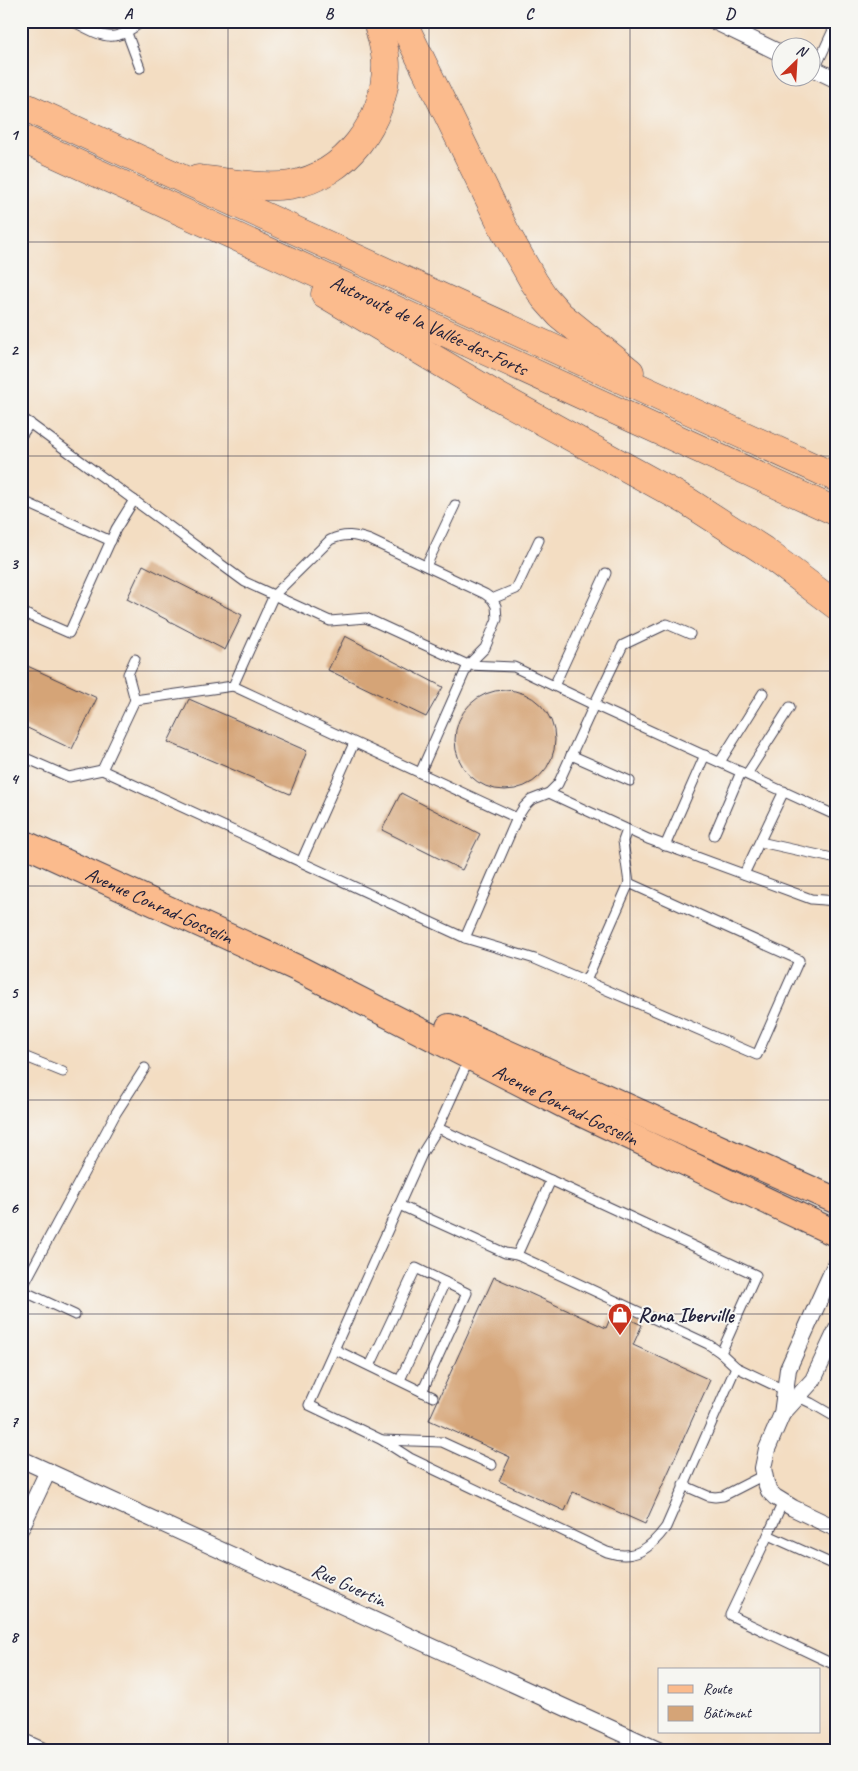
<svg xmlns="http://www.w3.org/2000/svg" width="858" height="1771" viewBox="0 0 858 1771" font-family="Caveat,sans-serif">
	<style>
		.building { fill: #d5a477 }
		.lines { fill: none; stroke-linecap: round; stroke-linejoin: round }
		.service-casing { stroke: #413e4f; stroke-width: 11 }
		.minor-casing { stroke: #413e4f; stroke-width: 18 }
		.primary-casing { stroke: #413e4f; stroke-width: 28 }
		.motorway-casing { stroke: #413e4f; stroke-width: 29 }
		.service { stroke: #fff; stroke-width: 9 }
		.minor { stroke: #fff; stroke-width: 16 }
		.primary { stroke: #fbbb8d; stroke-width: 26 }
		.motorway { stroke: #fbbb8d; stroke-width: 28 }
		.grid { fill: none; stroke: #22223b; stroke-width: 1; stroke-opacity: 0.55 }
		.labels { text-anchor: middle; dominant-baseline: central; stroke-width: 4; stroke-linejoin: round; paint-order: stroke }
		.street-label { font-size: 20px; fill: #22223b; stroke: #f6f6f2 }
		.poi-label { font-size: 20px; font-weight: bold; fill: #22223b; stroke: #f6f6f2; text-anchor: start }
		.neatline { fill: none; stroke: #22223b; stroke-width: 2 }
		.grid-label { font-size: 16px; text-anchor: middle; font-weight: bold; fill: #22223b }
	</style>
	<rect width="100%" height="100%" fill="#f6f6f2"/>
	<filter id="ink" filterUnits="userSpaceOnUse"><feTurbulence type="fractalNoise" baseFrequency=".02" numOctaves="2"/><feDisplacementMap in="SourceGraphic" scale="10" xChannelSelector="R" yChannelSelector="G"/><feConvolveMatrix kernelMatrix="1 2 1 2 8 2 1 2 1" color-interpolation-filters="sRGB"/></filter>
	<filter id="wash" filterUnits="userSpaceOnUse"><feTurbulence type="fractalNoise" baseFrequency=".0096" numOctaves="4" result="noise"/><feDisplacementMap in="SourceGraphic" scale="20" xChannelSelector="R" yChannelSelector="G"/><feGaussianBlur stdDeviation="1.12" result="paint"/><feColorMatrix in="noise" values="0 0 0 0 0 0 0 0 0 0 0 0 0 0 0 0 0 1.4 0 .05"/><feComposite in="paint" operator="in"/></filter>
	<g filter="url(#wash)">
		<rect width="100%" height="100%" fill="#f3ddc2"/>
		<g id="blocks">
			<g class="building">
				<path d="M143,565L242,615L225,650L127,599Z"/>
				<path d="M345,636L443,687L426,717L328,670Z"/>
				<path d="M21,663L97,698L72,749L21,725Z"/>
				<circle cx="505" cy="740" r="50"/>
				<path d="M189,699L307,751L290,794L168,742Z"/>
				<path d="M401,793L480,834L462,870L382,830Z"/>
				<path d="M494,1277L606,1328L613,1312L642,1325L633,1345L710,1380L645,1524L573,1492L565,1511L499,1481L510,1457L429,1420Z"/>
			</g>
		</g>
	</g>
	<g filter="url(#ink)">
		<use href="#blocks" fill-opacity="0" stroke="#413e4f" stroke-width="1"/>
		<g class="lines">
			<defs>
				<g id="service">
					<path d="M72,21C102,36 113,46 142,21"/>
					<path d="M127,33L140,68"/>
					<path d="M815,69L834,28"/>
					<path d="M21,417L245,582L330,621L366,618L468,665L514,667L594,705L558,784L549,793L531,800L524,807L517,818L465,938L102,770L135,700L233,686L274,595L330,540C345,533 355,535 370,540L485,594L492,599L496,606L497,619L485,648L468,665L420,773"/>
					<path d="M21,436L30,423"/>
					<path d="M21,500L111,541"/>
					<path d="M426,566L455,505"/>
					<path d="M492,599L516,589L539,540"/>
					<path d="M21,612L69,633L116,529L134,500"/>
					<path d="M690,634L667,624L623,645L594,705L837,816"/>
					<path d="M135,659L128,674L135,700"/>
					<path d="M233,686L517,818"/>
					<path d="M554,686L606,573"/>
					<path d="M571,755L630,781"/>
					<path d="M21,756L69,777L102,770"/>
					<path d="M720,762L763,693"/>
					<path d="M747,774L790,707"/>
					<path d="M549,793L648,839L811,899L837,901"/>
					<path d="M627,830L623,841L629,883"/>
					<path d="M714,835L741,772"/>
					<path d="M760,842L837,859"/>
					<path d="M665,846L705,755"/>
					<path d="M301,862L354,743"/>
					<path d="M744,874L784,791"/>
					<path d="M465,938L535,959L757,1055L799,960L629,883L586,981"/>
					<path d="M21,1055L63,1072"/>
					<path d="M469,1059L438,1128L756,1275L721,1353L736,1367L811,1403L837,1418"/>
					<path d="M438,1128L423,1152L309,1405L382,1440L410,1458L607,1552C634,1561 650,1549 666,1527L736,1367"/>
					<path d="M551,1180L517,1255L708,1344L721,1353"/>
					<path d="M399,1205L505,1253L517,1255"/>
					<path d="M21,1290L116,1113L145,1068"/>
					<path d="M21,1290L75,1315"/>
					<path d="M334,1349L433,1397"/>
					<path d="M370,1366L416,1268L467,1293L422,1392"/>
					<path d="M400,1380L445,1282"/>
					<path d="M382,1440L442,1442L492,1465"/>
					<path d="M837,1444L835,1449L837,1461"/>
					<path d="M683,1485L708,1496L715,1497L723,1496L764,1475"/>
					<path d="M783,1502L768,1535L837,1566"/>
					<path d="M768,1535L730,1615L837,1666"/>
				</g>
				<g id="minor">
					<path d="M714,21L780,53"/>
					<path d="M810,67L837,80"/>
					<path d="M837,1329L813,1380L782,1414L767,1449L763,1468L766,1483L769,1491L775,1497L793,1508L837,1529"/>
					<path d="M782,1414L788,1369L837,1261"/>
					<path d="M21,1459L658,1750"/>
					<path d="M21,1528L48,1471"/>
					<path d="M21,1741L41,1750"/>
				</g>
				<g id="primary">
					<path id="s1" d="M21,842L299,969L570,1108L837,1234"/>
					<path d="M449,1027L837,1201"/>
				</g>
				<g id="motorway">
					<path d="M402,21L505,231L534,282L544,297L560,315L630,372"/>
					<path d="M21,105L837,478"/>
					<path id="s2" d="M21,138L837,512"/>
					<path d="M198,179C225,182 264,189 290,185C346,176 385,121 386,66C386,51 381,36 377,21"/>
					<path d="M325,294L497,396L687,501L763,550L837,606"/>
				</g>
			</defs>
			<use href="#service" class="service-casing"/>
			<use href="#minor" class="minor-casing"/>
			<use href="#primary" class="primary-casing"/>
			<use href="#motorway" class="motorway-casing"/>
			<use href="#service" class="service"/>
			<use href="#minor" class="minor"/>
			<use href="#primary" class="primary"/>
			<use href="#motorway" class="motorway"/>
		</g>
	</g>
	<path class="grid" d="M228,21V1750M429,21V1750M630,21V1750M21,242H837M21,456H837M21,671H837M21,886H837M21,1100H837M21,1314H837M21,1529H837"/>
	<defs>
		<symbol id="shop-pin" viewBox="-11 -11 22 30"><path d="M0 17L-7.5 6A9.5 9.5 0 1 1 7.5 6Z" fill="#c8321e" stroke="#f6f6f2"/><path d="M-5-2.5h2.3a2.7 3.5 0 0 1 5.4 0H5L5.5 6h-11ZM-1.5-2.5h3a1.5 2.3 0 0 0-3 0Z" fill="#fff"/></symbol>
	</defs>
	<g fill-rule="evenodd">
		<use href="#shop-pin" x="606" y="1301" width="28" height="38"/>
	</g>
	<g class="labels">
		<g class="street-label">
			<text stroke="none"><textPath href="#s2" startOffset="449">Autoroute de la Vallée-des-Forts</textPath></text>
			<text stroke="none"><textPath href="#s1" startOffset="152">Avenue Conrad-Gosselin</textPath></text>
			<text stroke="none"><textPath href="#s1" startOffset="605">Avenue Conrad-Gosselin</textPath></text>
			<text transform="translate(349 1585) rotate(25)">Rue Guertin</text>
		</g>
		<g class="poi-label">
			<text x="638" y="1315">Rona Iberville</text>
		</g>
	</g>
	<rect width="858" height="1771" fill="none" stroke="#f6f6f2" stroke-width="55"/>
	<rect x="658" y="1668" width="162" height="65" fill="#f6f6f2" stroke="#a1a1a9"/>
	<rect x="668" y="1685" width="25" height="8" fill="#fbbb8d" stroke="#a1a1a9"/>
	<text x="703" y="1694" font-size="15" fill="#22223b">Route</text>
	<rect x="668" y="1706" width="25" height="15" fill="#d5a477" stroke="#a1a1a9"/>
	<text x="703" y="1718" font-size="15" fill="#22223b">Bâtiment</text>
	<g transform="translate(796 62) rotate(25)"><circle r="24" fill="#f6f6f2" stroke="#a1a1a9"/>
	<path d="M0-4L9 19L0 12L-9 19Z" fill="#c8321e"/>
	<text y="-8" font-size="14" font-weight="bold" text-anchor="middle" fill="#22223b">N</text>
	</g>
	<rect x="28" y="28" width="802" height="1716" class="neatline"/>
	<g class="grid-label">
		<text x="128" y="19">A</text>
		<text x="329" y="19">B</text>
		<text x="529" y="19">C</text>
		<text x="730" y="19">D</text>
		<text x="14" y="140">1</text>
		<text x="14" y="355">2</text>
		<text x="14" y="569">3</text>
		<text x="14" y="784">4</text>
		<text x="14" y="998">5</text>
		<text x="14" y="1213">6</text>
		<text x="14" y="1427">7</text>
		<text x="14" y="1642">8</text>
	</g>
</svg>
